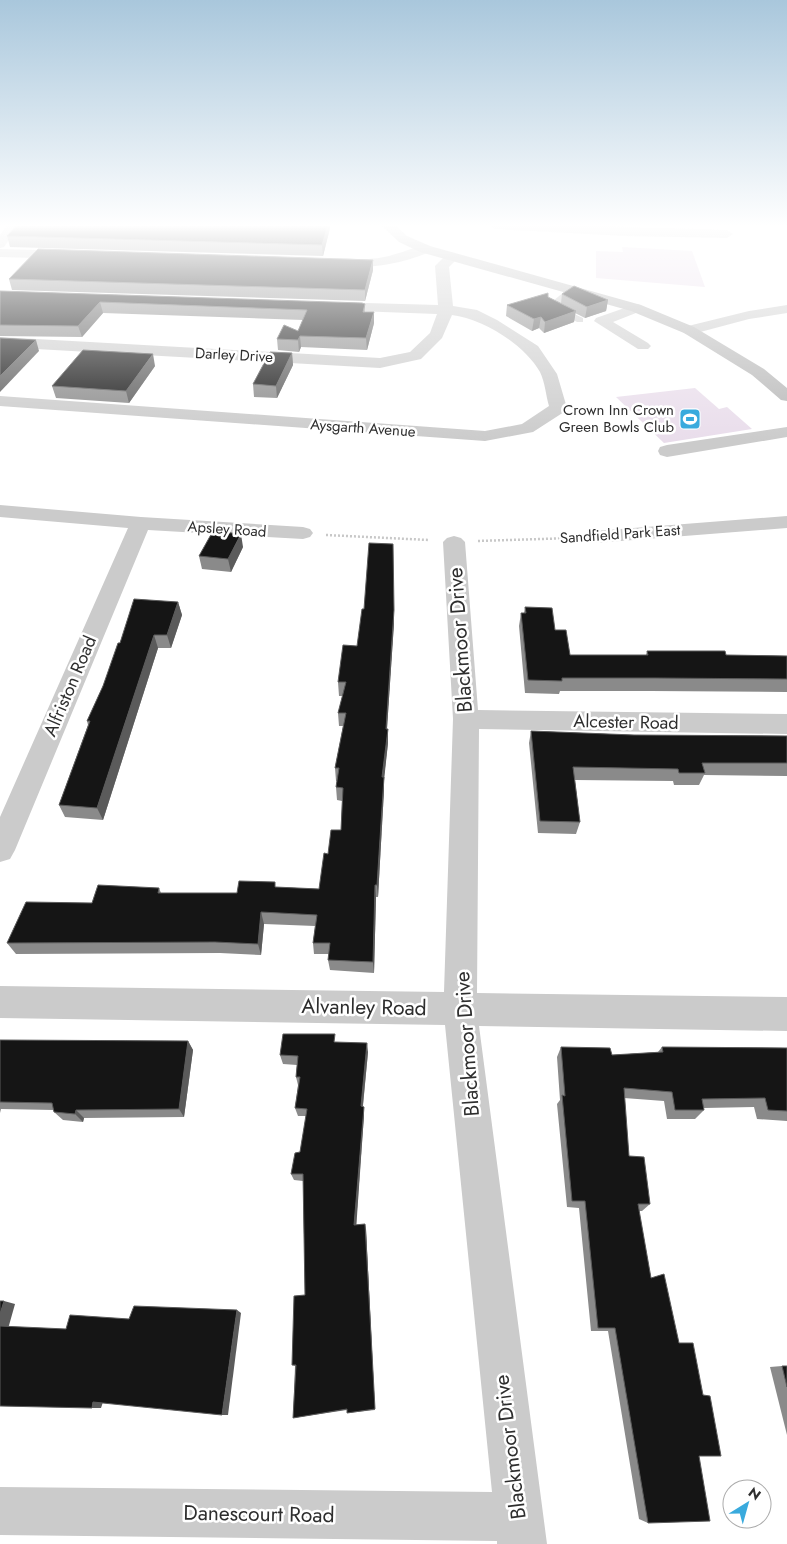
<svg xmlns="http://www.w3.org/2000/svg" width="787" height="1544" viewBox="0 0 787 1544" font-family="Jost,sans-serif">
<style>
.green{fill:#e9ddeb}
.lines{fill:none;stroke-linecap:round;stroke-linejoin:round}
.path{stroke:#c8c8c8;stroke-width:2.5;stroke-dasharray:2 2;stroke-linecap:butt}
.lane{fill:#cbcbcb;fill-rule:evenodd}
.street{fill:#cbcbcb;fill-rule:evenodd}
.secondary{fill:#b8b8b8;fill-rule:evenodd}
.wall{fill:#8a8a8a}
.shaded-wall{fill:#5b5b5b}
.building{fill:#151515;stroke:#5b5b5b}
.labels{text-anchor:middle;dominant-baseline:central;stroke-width:5;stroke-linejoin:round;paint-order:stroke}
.far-street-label{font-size:15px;fill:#2e2e2e;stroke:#fff}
.far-poi-label{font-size:15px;fill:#2e2e2e;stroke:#fff;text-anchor:end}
.street-label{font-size:18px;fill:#2e2e2e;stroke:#fff}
.near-street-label{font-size:21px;fill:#2e2e2e;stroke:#fff}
</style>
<rect width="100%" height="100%" fill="#fff"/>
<g class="green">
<polygon points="622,247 692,251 705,287 596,278 596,251 623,252"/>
<polygon points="695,388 719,409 727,407 752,429 664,443 616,397"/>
</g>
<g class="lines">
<g class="path">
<polyline points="326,535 429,540"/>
<polyline points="478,541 572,538"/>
</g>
<polygon class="lane" points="570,287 577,289 557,306 583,318 583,322 577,322 547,306"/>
<g class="street">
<polygon points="7,225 19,225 4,247 0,248 0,235"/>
<polygon points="488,225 571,225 727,230 733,234 727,238 625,236 494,229"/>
<path d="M425,245L430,246L431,249L430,252C403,263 377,268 348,267C341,267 334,268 329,263C336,255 354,260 364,259C389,259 402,251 425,245Z"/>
<polygon points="0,249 71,251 77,255 71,259 0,257"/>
<path d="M451,254L458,258L449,267L453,306L477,310L497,320L538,346L557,374L567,408L564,412L533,432L485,441L0,406V396L485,431L522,424L549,406C546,396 545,382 540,372C524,344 483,319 452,315L442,338L421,359L380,368L0,347V337L380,358L410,352L430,333L437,314L329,310L324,309L322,306L324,303L329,302L438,305L435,266L446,255Z"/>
<polygon points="636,304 641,305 643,308 641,311 613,322 648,343 651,346 648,349 638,349 594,321 596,318"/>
<polygon points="787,305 787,313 749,319 689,335 684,333 681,330 684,327 749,311"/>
<polygon points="787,427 787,437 667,457 660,455 658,451 660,447 667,445"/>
<polygon points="0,505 141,517 303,527 310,529 313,533 310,537 303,539 148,530 15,850 10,859 0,862 0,817 128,528 0,517"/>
<polygon points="787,516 787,528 595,543 588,541 585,537 588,533 595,531"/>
<polygon points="454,536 461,538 465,542 478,710 787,714 787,734 479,729 477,993 787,997 787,1031 479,1026 547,1544 497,1544 497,1541 0,1535 0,1487 492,1492 445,1025 0,1018 0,986 444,992 453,719 443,542 447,538"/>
</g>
<polygon class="secondary" points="381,225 395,225 407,236 430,246 641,305 694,327 764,369 787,388 787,401 781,400 752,375 684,333 631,311 420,252 399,242"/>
</g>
<g class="wall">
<polygon points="648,225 683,225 683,226"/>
<polygon points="330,228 323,256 10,247 7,236"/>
<polygon points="373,260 373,270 365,301 12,290 9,279"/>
<polygon points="0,291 365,304 365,312 374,323 367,350 301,347 299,352 278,350 277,339 298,331 303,320 103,313 82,337 0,336"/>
<polygon points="562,294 608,300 606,311 585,318 575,313 574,322 544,333 539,328 532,331 506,316 507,305 548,297 561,303"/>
<polygon points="292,353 293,365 277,398 254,397 253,384"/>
<polygon points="155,366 129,403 56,398 52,386"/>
<polygon points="243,547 231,572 202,569 199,556"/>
<polygon points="178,602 182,615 171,648 158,648 103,820 65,817 59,805 88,725 87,721 103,686 120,643"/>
<polygon points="525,607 555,630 570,655 646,655 647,651 726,655 787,656 787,692 651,691 560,691 559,694 525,693 519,626 521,613 524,613"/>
<polygon points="394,623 387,729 388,743 384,777 384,790 378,897 376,897 374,973 330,970 328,960 329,954 314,954 313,943 315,926 264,924 261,955 220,953 16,954 7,943 92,903 159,888 161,893 237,893 277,887 319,889 328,854 341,830 342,801 337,800 336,787 337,781 336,781 335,768 343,726 339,726 338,713 343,696 339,696 338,682 357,646"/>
<polygon points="531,731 634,735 787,736 787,776 704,775 699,785 674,785 673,781 575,780 580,822 576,834 538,833 529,743"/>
<polygon points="0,1040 188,1041 193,1050 184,1117 84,1118 83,1122 63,1120 54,1112 54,1110 1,1109 0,1113"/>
<polygon points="336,1042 368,1052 363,1106 364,1115 356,1225 366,1229 375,1410 348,1413 347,1410 293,1418 295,1366 292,1365 305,1295 303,1181 294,1180 291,1174 300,1152 306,1116 298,1116 295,1108 298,1085 296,1077 297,1065 283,1064 280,1055"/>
<polygon points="561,1047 612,1055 658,1052 662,1047 787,1048 787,1121 757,1119 754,1107 704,1108 704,1110 695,1119 667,1119 664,1101 624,1098 629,1156 650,1204 642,1211 639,1211 651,1278 699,1456 648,1523 639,1519 608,1331 591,1331 579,1208 567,1207 557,1104 560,1100 557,1057"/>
<polygon points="782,1366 787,1366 787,1435 770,1367"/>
</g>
<g class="shaded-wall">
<polygon points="328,225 330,225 330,228 323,256 322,245"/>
<polygon points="373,260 373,270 365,301 365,290"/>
<polygon points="608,300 606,311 585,318 587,307"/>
<polygon points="100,302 103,313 82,337 78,326"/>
<polygon points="576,311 574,322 544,333 545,322"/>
<polygon points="374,312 374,323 367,350 366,338"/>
<polygon points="541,317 539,328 532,331 534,319"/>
<polygon points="300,336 301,347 299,352 298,340"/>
<polygon points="36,340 39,351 0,392 0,376"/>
<polygon points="292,353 293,365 277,398 276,386"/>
<polygon points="153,354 155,366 129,403 126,391"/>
<polygon points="241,534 243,547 231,572 228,559"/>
<polygon points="178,602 182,615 171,648 167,635"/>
<polygon points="394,610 394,623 386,743 386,729"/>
<polygon points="154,635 158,648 103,820 97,808"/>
<polygon points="388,729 388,743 383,790 382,777"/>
<polygon points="384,777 384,790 378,897 377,885"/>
<polygon points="375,885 376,897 374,973 373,962"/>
<polygon points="261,912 264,924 261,955 258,944"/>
<polygon points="188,1041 193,1050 184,1117 179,1109"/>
<polygon points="367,1043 368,1052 362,1114 361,1106"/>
<polygon points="364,1107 364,1115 356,1230 354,1225"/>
<polygon points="76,1110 84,1118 83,1122 75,1114"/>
<polygon points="365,1224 366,1229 375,1410 375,1409"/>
<polygon points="4,1301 15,1304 8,1329 0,1327 0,1314"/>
<polygon points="237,1310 241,1313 228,1415 222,1415"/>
<polygon points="93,1402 103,1402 101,1408 92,1408"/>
</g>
<g class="building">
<polygon points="17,225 328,225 322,245 7,236"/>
<polygon points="38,249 373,260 365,290 9,279"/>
<polygon points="574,286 608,300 587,307 562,294"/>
<polygon points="0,291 362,303 365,304 363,312 374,312 366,338 300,336 298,340 277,339 284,325 298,331 307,310 100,302 78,326 0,325"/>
<polygon points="548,293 548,297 576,311 545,322 541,317 534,319 507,305"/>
<polygon points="0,338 36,340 0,376"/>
<polygon points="83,350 153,354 126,391 52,386"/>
<polygon points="270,352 292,353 276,386 253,384"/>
<polygon points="213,531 241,534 228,559 199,556"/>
<polygon points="369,543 393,544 394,610 386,729 388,729 382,777 384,777 377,885 375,885 373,962 328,960 330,943 313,943 317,915 261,912 258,944 215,942 7,943 26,902 92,903 98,885 159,888 158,893 237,893 239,881 275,882 275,887 319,889 324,853 328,854 331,830 341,830 343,788 336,787 339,768 335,768 346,713 338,713 346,682 338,682 343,645 357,646 362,609 364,609"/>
<polygon points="134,599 178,602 167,635 154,635 97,808 59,805 90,721 87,721 103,686 118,643 120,643"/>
<polygon points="525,607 552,608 555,630 566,630 570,655 648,655 647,651 725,651 726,655 787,656 787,679 655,678 562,678 562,681 528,680 521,613 526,613"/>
<polygon points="531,731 634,735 787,736 787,763 702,763 705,773 679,773 678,769 573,767 580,822 540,821"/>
<polygon points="283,1034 335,1034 334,1042 367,1043 361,1106 364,1107 354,1225 365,1224 375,1409 347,1413 347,1409 293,1418 296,1365 292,1365 294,1296 305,1295 303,1174 291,1174 295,1153 300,1152 307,1109 295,1108 300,1077 296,1077 298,1056 280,1055"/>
<polygon points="0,1040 188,1041 179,1109 76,1110 75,1114 54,1112 52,1103 0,1102"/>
<polygon points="561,1047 610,1048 612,1055 663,1052 662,1047 787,1048 787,1111 768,1110 765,1098 702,1099 704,1110 675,1110 672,1092 624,1088 629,1156 644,1157 650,1204 638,1204 651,1278 664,1274 679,1343 693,1343 703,1395 710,1396 721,1456 699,1456 710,1521 648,1523 615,1328 598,1328 585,1201 572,1201 562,1095 565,1096"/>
<polygon points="0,1301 4,1301 0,1314"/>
<polygon points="134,1306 237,1310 222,1415 93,1402 92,1408 0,1406 0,1326 66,1329 70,1315 129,1319"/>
<polygon points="782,1366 787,1366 787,1387"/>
</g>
<linearGradient id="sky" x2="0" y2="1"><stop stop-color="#a9c7dc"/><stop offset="0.51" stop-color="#fff"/><stop offset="1" stop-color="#fff" stop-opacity="0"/></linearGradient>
<rect width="787" height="442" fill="url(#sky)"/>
<defs>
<g id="stadium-square" transform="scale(1.125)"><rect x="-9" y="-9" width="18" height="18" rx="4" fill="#39aadd" stroke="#fff"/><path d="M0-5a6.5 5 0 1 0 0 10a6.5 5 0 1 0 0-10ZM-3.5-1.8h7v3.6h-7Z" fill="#fff"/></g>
</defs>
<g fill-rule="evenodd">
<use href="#stadium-square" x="690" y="419"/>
</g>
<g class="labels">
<g class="far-street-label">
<text transform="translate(234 355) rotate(3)">Darley Drive</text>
<text transform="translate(363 428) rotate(4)">Aysgarth Avenue</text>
<text transform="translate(227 529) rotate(4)">Apsley Road</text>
<text transform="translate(620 534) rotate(-4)">Sandfield Park East</text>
</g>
<g class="far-poi-label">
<text x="674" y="410">Crown Inn Crown<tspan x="674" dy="17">Green Bowls Club</tspan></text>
</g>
<g class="street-label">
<text transform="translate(70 686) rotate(-67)">Alfriston Road</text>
<text transform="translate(626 722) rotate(1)">Alcester Road</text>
</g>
<g class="near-street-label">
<text transform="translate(460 640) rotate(-94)">Blackmoor Drive</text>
<text transform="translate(364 1007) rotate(1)">Alvanley Road</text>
<text transform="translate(467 1044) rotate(-94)">Blackmoor Drive</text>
<text transform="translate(510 1447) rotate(-97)">Blackmoor Drive</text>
<text transform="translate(259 1514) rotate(1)">Danescourt Road</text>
</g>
</g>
<g transform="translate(747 1504) rotate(37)"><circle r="24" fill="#ffffff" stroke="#ababab"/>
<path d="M0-4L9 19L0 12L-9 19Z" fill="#39aadd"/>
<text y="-8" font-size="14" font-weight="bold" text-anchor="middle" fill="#2e2e2e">N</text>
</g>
</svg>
